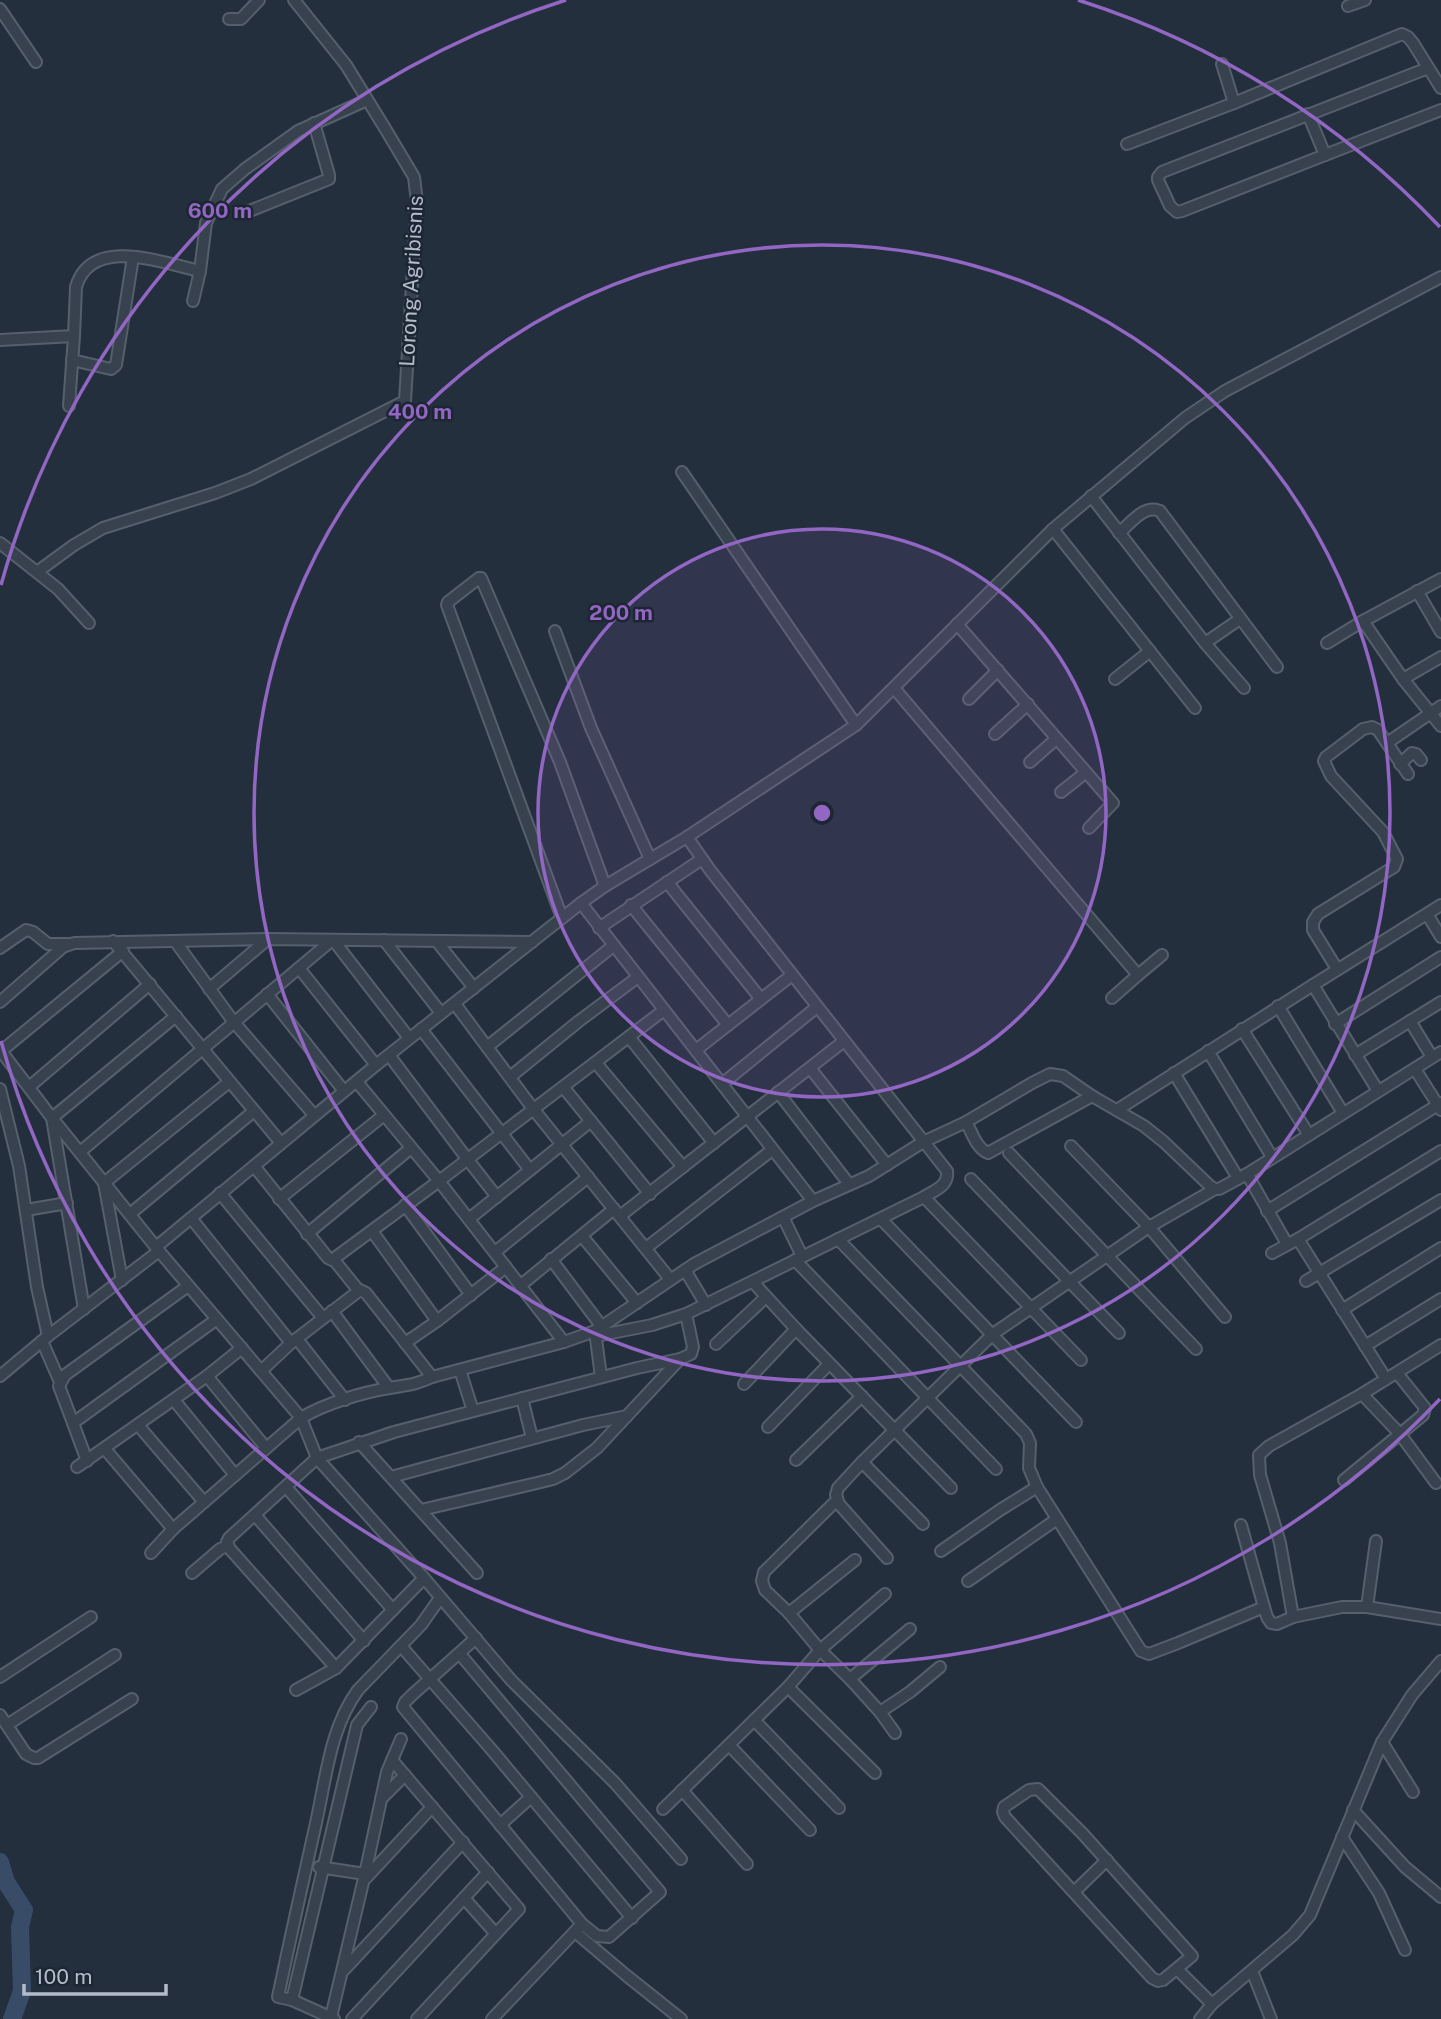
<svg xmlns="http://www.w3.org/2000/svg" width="1441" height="2019" viewBox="0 0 1441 2019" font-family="'Public Sans',sans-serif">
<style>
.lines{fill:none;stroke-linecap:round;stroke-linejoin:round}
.river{stroke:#394c67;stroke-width:18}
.minor-casing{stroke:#565f6c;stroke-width:14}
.minor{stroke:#38414e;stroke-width:10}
.ring{fill:none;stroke:#9266c3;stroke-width:3.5}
.labels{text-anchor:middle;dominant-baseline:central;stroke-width:5;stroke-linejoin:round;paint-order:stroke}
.street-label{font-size:21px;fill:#b4bcc9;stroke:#1d2633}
.centre{fill:#9266c3;stroke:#1d2633;stroke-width:3.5}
.ring-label{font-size:21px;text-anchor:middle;font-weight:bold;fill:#9266c3;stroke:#1d2633;stroke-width:5;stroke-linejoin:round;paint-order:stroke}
</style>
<rect width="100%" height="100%" fill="#242f3e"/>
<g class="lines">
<polyline class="river" points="0,1862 6,1882 24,1910 20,1927 22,1991 12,2019"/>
<g class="minor-casing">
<g id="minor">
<polyline points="1348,6 1365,0"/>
<polyline points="0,9 36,62"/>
<polyline points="229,19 241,19 259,0"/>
<polyline points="1222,64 1234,103 1402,34 1408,37 1413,43 1441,88"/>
<polyline points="1308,114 1325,155 1441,110"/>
<polyline points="1127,144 1234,103"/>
<polyline points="1325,155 1182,211 1177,212 1170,206 1158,180 1158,177 1162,172 1428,68"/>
<polyline points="247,212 329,179 329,175 314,123"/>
<polyline points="193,301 200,271 206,223 222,189 245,169 298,131 367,100"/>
<path d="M0,340L74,336L76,287C91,235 163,263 200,271"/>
<polyline points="72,360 111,369 116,365 133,257"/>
<polyline points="69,406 74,336"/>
<polyline points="682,472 856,725"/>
<polyline points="1091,496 1205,643 1244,688"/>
<polyline points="1053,529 1195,708"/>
<path d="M1119,533C1131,523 1144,504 1160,511L1277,667"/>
<polyline points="0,543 58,589 89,623"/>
<polyline points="37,572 74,545 103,528 215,493 251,479 405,401 417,202 414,177 386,130 346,65 294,0"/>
<polyline points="1417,591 1441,632"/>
<polyline points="1363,621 1403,679 1441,726"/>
<polyline points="957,624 1113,803 1089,828"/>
<polyline points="555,631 591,728 650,859"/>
<polyline points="1205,643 1240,619"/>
<polyline points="1327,643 1363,621 1441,579"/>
<polyline points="1115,679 1150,651"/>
<polyline points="1403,679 1441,657"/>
<polyline points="894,688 1138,975 1112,998"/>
<polyline points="969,699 998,670"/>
<polyline points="995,734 1028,704"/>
<polyline points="1387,743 1441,706"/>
<polyline points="1030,762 1056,739"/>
<polyline points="1400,764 1412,753 1416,754 1421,760"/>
<polyline points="1061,792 1085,773"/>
<polyline points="667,882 761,999"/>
<polyline points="581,903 813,1201"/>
<polyline points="631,905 728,1025"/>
<polyline points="1427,914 1441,937"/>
<polyline points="562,918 447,605 448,602 479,578 481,578 560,762 605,886"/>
<polyline points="599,928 702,859"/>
<polyline points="384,940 441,1013"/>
<polyline points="113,941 281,1143"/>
<polyline points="175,941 233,1021 314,1115"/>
<polyline points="334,941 409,1038"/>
<polyline points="438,943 474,988"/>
<polyline points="0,948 26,930 33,932 48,944 69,944"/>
<polyline points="299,968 376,1065"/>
<polyline points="1337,969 1313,930 1313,922 1318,914 1394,867 1397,859 1383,832 1331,776 1324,761 1326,757 1363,729 1372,727 1378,730 1408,774"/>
<polyline points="1138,975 1162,955"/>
<polyline points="209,989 268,939"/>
<polyline points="267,994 344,1091"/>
<polyline points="0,1002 63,947 74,943 268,939 532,942"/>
<polyline points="455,1004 534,1110 670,1279"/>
<polyline points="1278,1006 1343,1113"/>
<polyline points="1410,1021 1432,1057"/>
<polyline points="1335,1024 1441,957"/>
<polyline points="421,1029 530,1170"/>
<polyline points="1242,1029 1309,1135"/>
<polyline points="629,1037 714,1143"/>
<polyline points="487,1047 613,946"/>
<polyline points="696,1050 792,975"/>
<polyline points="1208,1051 1272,1157"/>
<polyline points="0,1052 123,951"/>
<polyline points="389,1055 468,1160 497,1197"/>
<polyline points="1355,1055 1441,1002"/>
<polyline points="596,1063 683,1167"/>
<polyline points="810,1068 887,1165"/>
<polyline points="1415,1069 1441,1110"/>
<polyline points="1174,1073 1238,1178"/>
<polyline points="510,1077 579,1021 638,977"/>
<polyline points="357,1082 439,1181 664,1010"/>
<polyline points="722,1084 817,1007"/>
<polyline points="29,1087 150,984"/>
<polyline points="564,1088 650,1194"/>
<polyline points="0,1089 19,1166 37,1287 48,1336"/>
<polyline points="1378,1091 1313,985 1441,905"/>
<polyline points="778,1092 849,1184"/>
<polyline points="1117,1110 1313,985"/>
<path d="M966,1122C972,1132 976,1148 988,1153L1092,1096"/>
<polyline points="1071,1146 1149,1227 1225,1317"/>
<polyline points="80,1152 331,941"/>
<polyline points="1009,1153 1196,1349"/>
<polyline points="254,1166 328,1258 332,1260 439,1181 564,1342"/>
<polyline points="1247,1174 1287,1244"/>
<polyline points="971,1179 1119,1333"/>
<polyline points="220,1193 323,1318"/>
<polyline points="924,1197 1081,1360"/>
<polyline points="279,1199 384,1115"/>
<polyline points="405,1205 471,1295"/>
<polyline points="26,1210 67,1203"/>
<polyline points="1267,1211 1441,1103"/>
<polyline points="130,1214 254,1111"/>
<polyline points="620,1216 844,1041"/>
<polyline points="783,1217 802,1256"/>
<polyline points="191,1218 291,1343"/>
<polyline points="469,1219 591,1121"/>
<polyline points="881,1219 1076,1422"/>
<polyline points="372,1231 437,1321"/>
<polyline points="307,1234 411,1148"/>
<polyline points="582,1236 637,1303"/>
<polyline points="838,1239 1026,1434 1030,1443 1029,1468 1037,1487 1141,1651 1149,1654 1178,1643 1264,1607"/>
<polyline points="1298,1239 1386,1379"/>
<polyline points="156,1247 376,1065 581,903 605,886 687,837 856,725 1053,529 1185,418 1225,391 1441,277"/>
<polyline points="646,1248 772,1150"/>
<polyline points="495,1252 588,1177"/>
<polyline points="1272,1253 1298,1239 1441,1151"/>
<polyline points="551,1259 602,1327"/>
<polyline points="334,1260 359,1291"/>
<polyline points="795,1260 996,1469"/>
<polyline points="685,1270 706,1305"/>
<polyline points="122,1280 104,1183 229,1082"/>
<polyline points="1306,1281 1441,1200"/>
<polyline points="753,1282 796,1329 951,1488"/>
<polyline points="521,1285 614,1209"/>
<polyline points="188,1286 65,1375 59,1386 73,1423 217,1319"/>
<polyline points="84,1309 52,1118 176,1016"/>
<polyline points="1342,1310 1441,1248"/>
<polyline points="332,1311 389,1388"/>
<polyline points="595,1331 601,1377"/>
<path d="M596,1336L652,1325L686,1314L924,1197C935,1190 949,1186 947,1171L710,870L687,837"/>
<polyline points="297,1339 345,1400"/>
<polyline points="42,1341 60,1382"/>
<polyline points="405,1343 437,1321 506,1267"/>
<polyline points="716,1344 766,1297"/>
<polyline points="1365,1346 1441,1299"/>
<polyline points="460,1370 473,1411"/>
<polyline points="261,1371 291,1343 360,1290 366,1293 432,1377"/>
<polyline points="1397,1373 1425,1408 1423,1415 1400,1434 1436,1483"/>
<polyline points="0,1376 48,1336 159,1251 52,1118 1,1051"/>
<polyline points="207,1376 266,1448"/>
<polyline points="744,1384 796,1329"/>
<polyline points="522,1398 532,1438"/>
<polyline points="174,1400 235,1475"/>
<polyline points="73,1423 87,1461"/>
<polyline points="138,1425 204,1502"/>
<polyline points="768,1427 829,1364"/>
<polyline points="359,1442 477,1573"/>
<polyline points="105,1449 173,1529"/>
<polyline points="796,1460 862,1396"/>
<polyline points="862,1462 923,1524"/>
<polyline points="77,1467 207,1376 242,1348"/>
<polyline points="391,1477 583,1425 627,1416"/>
<polyline points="1344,1480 1400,1434 1362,1394 1441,1345"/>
<polyline points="286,1487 393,1610"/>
<polyline points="837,1500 764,1572 762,1581 765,1590 789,1613 820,1650 850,1679 910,1629"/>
<polyline points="421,1510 537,1483 553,1479 565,1473 597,1448 680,1359 691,1354 693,1347 686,1314"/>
<polyline points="255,1515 364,1641"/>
<polyline points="1241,1525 1264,1607 1267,1617 1271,1623 1277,1624 1293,1617 1342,1607 1367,1607 1441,1619"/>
<polyline points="941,1551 1000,1510 1037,1487"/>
<polyline points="151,1553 173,1529 301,1418 159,1251"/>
<polyline points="887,1558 839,1504 836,1495 838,1488 862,1462 993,1334 1149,1227 1215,1189"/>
<polyline points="192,1573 220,1549 228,1546"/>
<polyline points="968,1581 1057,1519"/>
<polyline points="1367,1607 1376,1541"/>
<polyline points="789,1613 855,1560"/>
<polyline points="1293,1617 1280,1543 1260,1475 1259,1455 1269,1446 1362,1394"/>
<polyline points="476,1638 412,1695 405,1702 403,1707 582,1924 492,2019"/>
<polyline points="401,1646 491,1749 632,1918"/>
<polyline points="460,1654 660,1892 609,1937 597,1936 582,1924"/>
<polyline points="336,1668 230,1549 227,1542 229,1538 317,1458 394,1432 637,1368 680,1359"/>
<polyline points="0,1677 91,1617"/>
<polyline points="850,1679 880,1712 895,1733"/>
<polyline points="788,1687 875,1773"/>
<polyline points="296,1690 336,1668 424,1578"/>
<polyline points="880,1712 910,1692 940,1667"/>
<polyline points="0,1715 26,1754 34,1758 38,1758 132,1699"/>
<polyline points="754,1720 839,1808"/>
<polyline points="7,1725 115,1655"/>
<polyline points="1382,1742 1413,1792"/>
<polyline points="729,1745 810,1830"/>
<polyline points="392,1760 519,1909 417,2019"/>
<polygon points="1038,1789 1083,1834 1192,1956 1163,1980 1158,1981 1152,1978 1005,1817 1003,1812 1004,1807 1029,1790"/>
<polyline points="682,1790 747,1864"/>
<polyline points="381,1799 405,1775"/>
<polyline points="663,1809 788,1687 820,1650 885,1594"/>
<polyline points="1353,1810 1405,1867 1441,1897"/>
<polyline points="500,1825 531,1797"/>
<polyline points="1342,1837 1379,1893 1405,1950"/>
<path d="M681,1859L615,1783L511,1680L424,1578L317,1458L301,1418C324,1404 363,1392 390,1388C407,1385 415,1385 432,1377L564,1342L595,1331L694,1264L813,1201L869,1176L923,1142L966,1122L1032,1083L1050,1074L1063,1076L1092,1096L1144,1126L1164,1142L1210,1186L1215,1189H1219L1247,1174L1441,1052"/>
<polyline points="319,1867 365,1874"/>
<polyline points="366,1878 432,1807"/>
<polyline points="1074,1892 1107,1860"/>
<polyline points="464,1898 496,1934"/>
<polyline points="575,1932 627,1976 681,2019"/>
<polyline points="1177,1969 1212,2004"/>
<polyline points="343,1971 463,1842"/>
<polyline points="1252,1971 1271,2019"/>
<polyline points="292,2000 357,1725 371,1707"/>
<polyline points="331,2017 365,1874 387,1772 401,1739"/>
<path d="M334,2019L292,2000L278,1997C290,1939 303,1881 316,1823C326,1778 330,1728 358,1690L421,1625L440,1598"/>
<polyline points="352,2019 488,1872"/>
<polyline points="1200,2019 1212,2004 1293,1935 1310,1915 1382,1742 1412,1695 1441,1661"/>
</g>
</g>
<use href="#minor" class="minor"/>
</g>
<circle cx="822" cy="813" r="284" fill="#9266c3" fill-opacity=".12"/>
<g class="ring">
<circle cx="822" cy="813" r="284"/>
<circle cx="822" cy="813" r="568"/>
<path d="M1440 1399A852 852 0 0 1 1 1041M1 585A852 852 0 0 1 566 0M1078 0A852 852 0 0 1 1440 227"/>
</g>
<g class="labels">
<g class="street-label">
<text transform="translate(411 281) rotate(-87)">Lorong Agribisnis</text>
</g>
</g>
<circle cx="822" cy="813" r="10" class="centre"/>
<g class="ring-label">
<text x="220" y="218">600 m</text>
<text x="420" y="419">400 m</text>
<text x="621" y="620">200 m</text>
</g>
<path d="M24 1984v10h142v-10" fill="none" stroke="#b4bcc9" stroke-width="3.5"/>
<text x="35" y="1984" font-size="21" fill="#b4bcc9" stroke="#1d2633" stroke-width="5" paint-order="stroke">100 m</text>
</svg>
